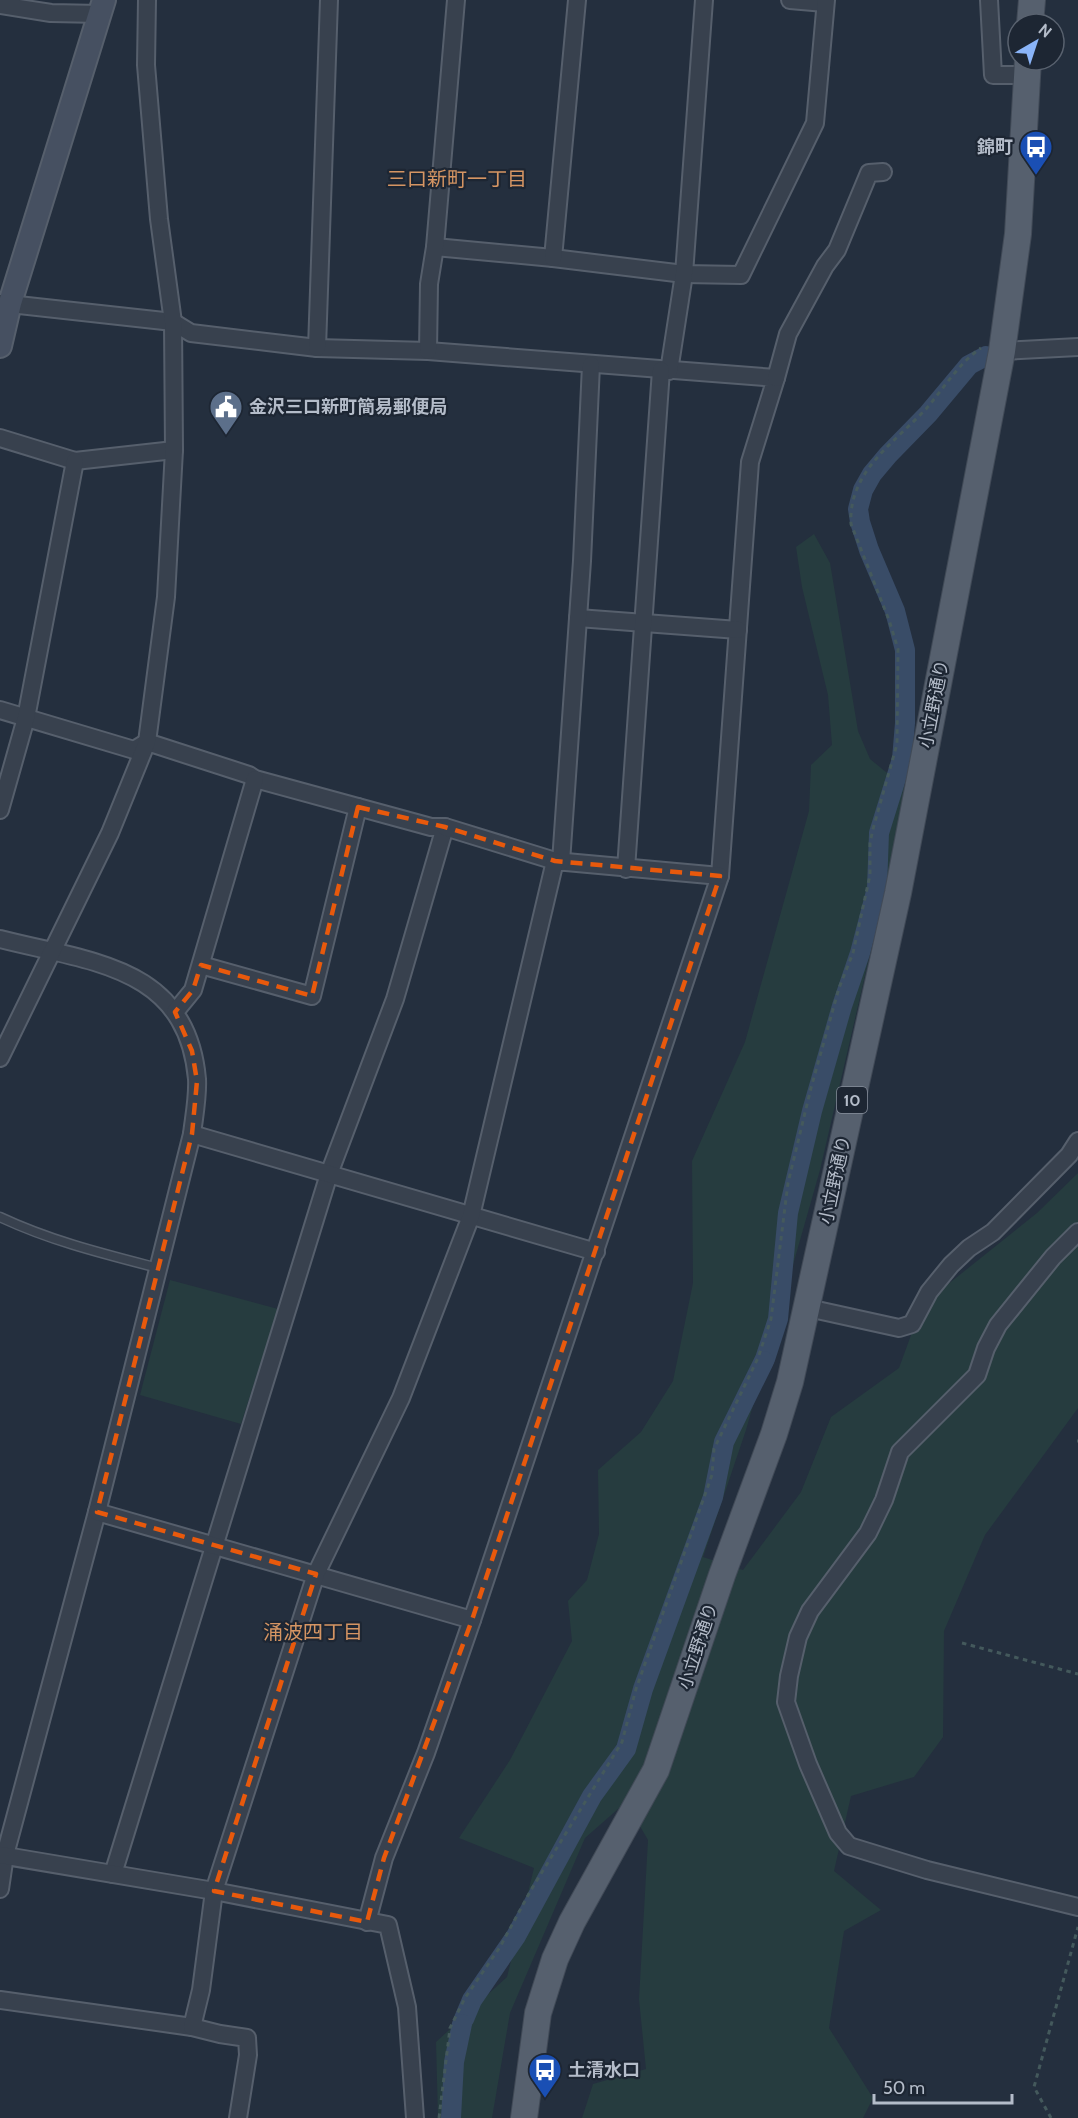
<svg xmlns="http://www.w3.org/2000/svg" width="1078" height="2118" viewBox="0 0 1078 2118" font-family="Cabin,'Noto Sans JP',sans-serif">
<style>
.green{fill:#263c3f}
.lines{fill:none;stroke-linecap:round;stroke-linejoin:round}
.canal{stroke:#394c67;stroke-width:20}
.lane-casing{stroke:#565f6c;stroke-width:11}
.street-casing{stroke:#565f6c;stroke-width:20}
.secondary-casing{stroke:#565f6c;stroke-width:26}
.primary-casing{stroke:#414a57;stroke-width:28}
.path{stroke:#44595c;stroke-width:3;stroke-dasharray:4.5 4.5;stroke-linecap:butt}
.lane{stroke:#38414e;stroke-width:8}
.street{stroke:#38414e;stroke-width:16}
.secondary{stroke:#465061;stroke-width:22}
.primary{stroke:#56606e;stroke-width:26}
.marked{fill:none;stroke:#e8590c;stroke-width:4.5;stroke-dasharray:12 8;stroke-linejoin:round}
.labels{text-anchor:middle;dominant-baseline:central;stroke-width:4.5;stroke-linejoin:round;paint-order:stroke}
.shield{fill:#1d2633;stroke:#878f9c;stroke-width:1.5}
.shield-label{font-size:16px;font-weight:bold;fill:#b4bcc9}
.poi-label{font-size:18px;font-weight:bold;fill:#b4bcc9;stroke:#1d2633;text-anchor:start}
.street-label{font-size:18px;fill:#b4bcc9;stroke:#1d2633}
.neighbourhood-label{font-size:20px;fill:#d59563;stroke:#1d2633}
</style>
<rect width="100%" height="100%" fill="#242f3e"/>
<g class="green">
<polygon points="814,534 830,563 858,731 870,759 908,790 820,1170 746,1430 703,1557 743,1570 801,1492 831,1417 899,1368 922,1305 1037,1213 1078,1173 1078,1408 985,1535 944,1631 943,1737 914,1777 851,1796 834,1871 881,1910 844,1931 829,2028 873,2098 863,2118 582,2118 593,2084 646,2069 639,1999 648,1840 626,1802 585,1838 510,2013 492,2118 438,2118 436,2042 507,1977 534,1868 459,1838 510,1760 572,1641 568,1601 587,1580 599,1534 598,1470 641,1432 673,1381 693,1283 692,1161 745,1042 809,811 811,765 832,745 828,695 802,587 796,547"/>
<polygon points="170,1280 278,1309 241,1424 140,1395"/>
</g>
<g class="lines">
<g class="canal">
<polyline points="765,1359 778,1319 788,1213 812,1111 842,1006 860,953 877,888 879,833 902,759 905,723 905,650 895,611 869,550 860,522 858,509 863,490 872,474 888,455 928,414 969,365 986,356"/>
<polyline points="464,2019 472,2000 516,1936 592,1796 626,1749 643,1689 713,1497 724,1442 764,1361"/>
<polyline points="451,2118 454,2062 462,2024"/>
</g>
<g class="lane-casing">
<path id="lane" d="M0,1217C51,1241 104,1254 158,1268"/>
</g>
<g class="street-casing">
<g id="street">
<polyline points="790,0 825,3"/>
<polyline points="989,0 993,75 1026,75"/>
<polyline points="0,5 51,13 100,14"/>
<polyline points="435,247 553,258 684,274 741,275 815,123 826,0"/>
<polyline points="553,258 577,0"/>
<polyline points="0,303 173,322 191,333 317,348 428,351 776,378 750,462 720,876 472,1620 426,1753 384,1858 367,1922"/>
<polyline points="317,348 329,0"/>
<polyline points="428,351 429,284 435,247 456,0"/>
<polyline points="1002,351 1078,347"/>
<polyline points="669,371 684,274 704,0"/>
<polyline points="776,378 788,334 825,266 837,250 869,173 883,172"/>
<polyline points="0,438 75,461 174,450"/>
<polyline points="578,618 738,630"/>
<polyline points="0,710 134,750 147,742 249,775 255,779 431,827 445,827 395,999 329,1174 113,1874"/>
<polyline points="0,810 26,718 75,461"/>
<polyline points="445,827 555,861 720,876"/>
<polyline points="561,862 582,561 591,365"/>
<polyline points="626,869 661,370"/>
<path d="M0,939C89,962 187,965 197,1079C198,1097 194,1117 192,1134L97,1512L5,1855L0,1889"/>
<polyline points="201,965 312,996 358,807"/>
<polyline points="175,1012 193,990 255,779"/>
<polyline points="0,1058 110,833 147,742 166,597 174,450 173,322 159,219 146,65 147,0"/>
<polyline points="192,1134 596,1252"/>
<polyline points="1078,1232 1053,1257 998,1325 986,1348 977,1375 900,1452 884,1500 868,1533 810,1611 798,1637 789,1676 786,1702 808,1764 838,1833 849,1846 927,1870 1078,1907"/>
<polyline points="808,1308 899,1328 912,1324 929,1292 951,1265 969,1248 993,1232 1069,1155 1078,1141"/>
<polyline points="97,1512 472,1620"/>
<polyline points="0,1855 214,1891 388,1925 407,2007 415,2118"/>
<polyline points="0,2000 192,2027"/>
<polyline points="238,2118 248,2055 247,2038 220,2034 192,2027 201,1990 214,1891 316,1574 401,1398 471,1216 555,861"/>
</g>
</g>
<g class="secondary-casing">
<polyline id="secondary" points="0,346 10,303 104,0"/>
</g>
<g class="primary-casing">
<g id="primary">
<polyline points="1030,24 1032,0"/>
<polyline points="524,2118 538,2013 555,1959 572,1922 656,1770 722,1575 774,1434 790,1382 898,893 1002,351 1018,234 1028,60"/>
</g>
</g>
<g class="path">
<polyline points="1077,1441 1078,1441"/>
<polyline points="962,1643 1078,1674"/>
<path d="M439,2118L450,2028L465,1998L500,1947L531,1890L622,1742L636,1689L712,1475L714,1449L758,1358L771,1319L788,1183L811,1088L839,988L853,953L870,875V843L873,829L897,744L898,649L889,620L851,524C848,472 894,443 926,409C944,388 959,363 981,348"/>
<polyline points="1051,2118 1034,2087 1078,1927"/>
</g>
<use href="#lane" class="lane"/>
<use href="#street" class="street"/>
<use href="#secondary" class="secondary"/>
<use href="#primary" class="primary"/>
</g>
<path class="marked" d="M358,807L445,827L555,861L720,876L472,1620L384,1858L367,1922L214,1891L316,1574L97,1512L192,1134L197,1081L192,1051L175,1012L193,990L201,965L312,996Z"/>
<defs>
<g id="bus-pin" transform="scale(1.725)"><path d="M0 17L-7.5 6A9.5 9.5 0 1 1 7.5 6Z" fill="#1a4fb4" stroke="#1d2633"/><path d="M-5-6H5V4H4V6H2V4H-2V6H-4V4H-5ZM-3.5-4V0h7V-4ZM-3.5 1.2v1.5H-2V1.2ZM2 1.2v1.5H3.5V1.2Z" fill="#fff"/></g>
<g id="civic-pin" transform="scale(1.725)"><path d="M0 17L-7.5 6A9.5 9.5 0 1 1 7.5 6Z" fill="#5c6f8a" stroke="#1d2633"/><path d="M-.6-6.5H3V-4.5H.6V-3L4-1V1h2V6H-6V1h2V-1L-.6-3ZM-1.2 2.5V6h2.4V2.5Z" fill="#fff"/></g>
</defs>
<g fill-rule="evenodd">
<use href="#bus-pin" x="1036" y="147"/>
<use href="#civic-pin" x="226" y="407"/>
<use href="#bus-pin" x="545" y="2070"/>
</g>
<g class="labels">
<rect class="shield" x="837" y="1087" width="30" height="26" rx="4.5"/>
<g class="shield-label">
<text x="852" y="1100">10</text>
</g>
<g class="poi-label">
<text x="1013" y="147" text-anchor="end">錦町</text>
<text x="249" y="407">金沢三口新町簡易郵便局</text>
<text x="568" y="2070">土清水口</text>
</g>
<g class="street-label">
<text transform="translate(934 704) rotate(-79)">小立野通り</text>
<text transform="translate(835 1180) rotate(-78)">小立野通り</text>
<text transform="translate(698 1646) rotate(-72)">小立野通り</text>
</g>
<g class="neighbourhood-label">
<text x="457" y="179">三口新町一丁目</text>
<text x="313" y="1632">涌波四丁目</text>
</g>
</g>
<g transform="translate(1036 42) rotate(39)"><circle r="28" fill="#1d2633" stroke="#59626f" stroke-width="1.5"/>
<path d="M0-4.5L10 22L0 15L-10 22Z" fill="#8ab4f8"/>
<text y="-9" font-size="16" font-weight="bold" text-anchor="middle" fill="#b4bcc9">N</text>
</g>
<path d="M874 2094v9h138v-9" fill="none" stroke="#b4bcc9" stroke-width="3"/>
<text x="883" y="2094" font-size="18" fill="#b4bcc9" stroke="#1d2633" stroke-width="4.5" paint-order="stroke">50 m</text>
</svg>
